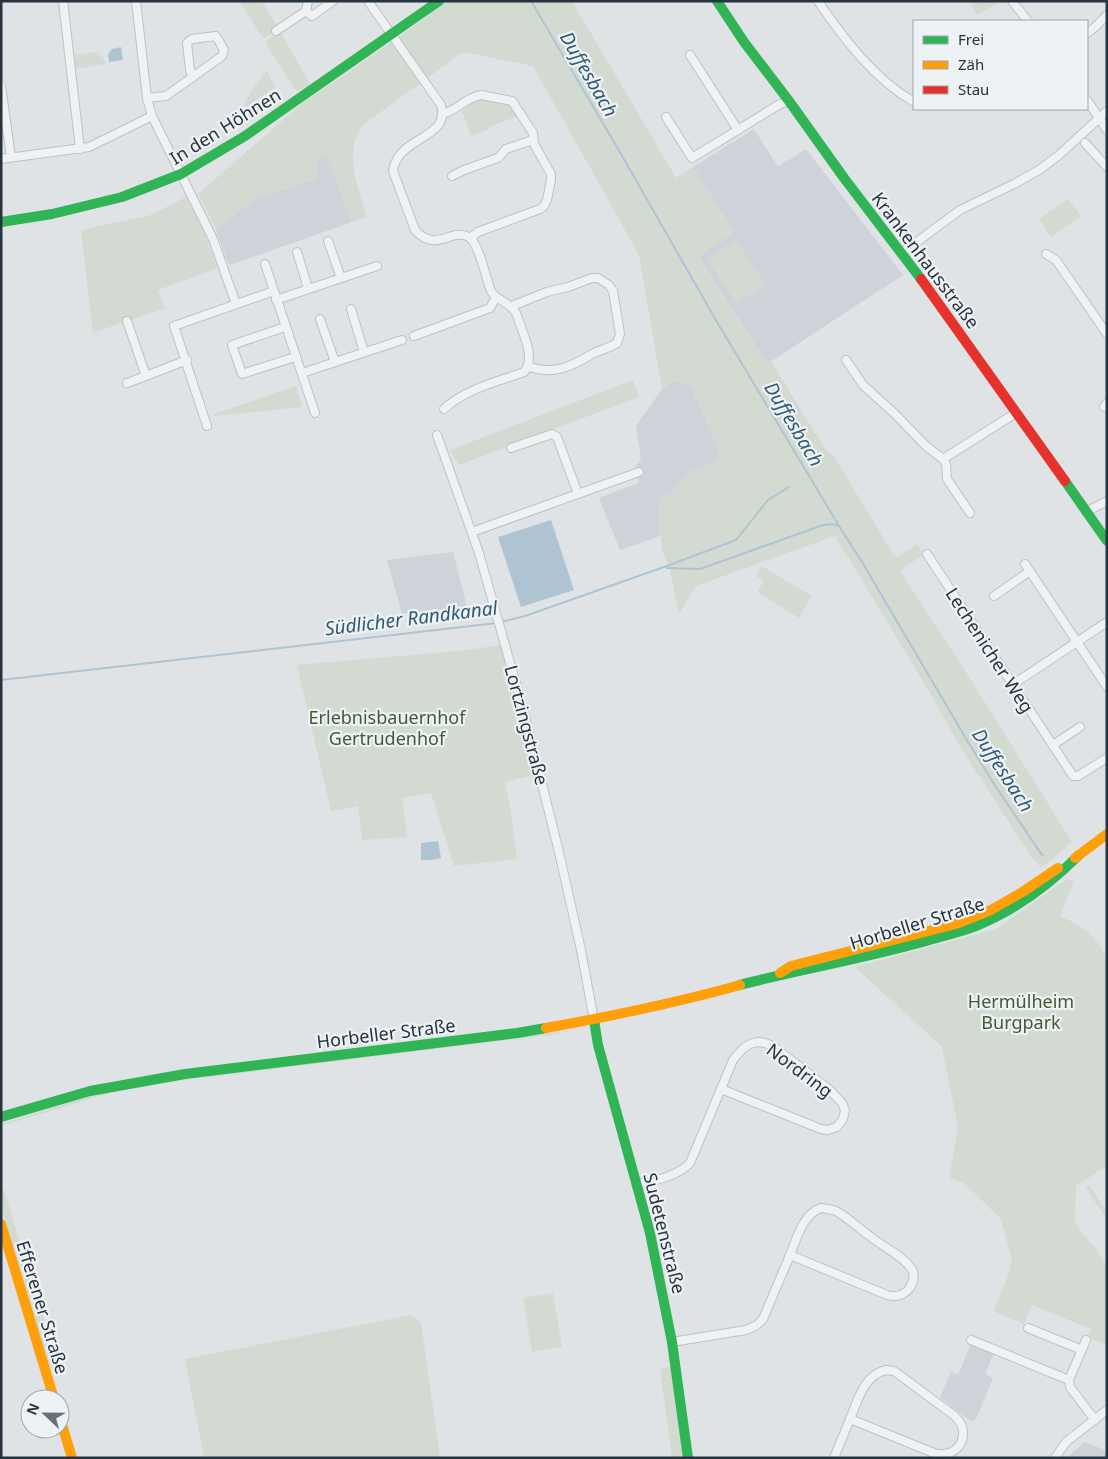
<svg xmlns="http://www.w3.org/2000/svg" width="1108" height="1459" viewBox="0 0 1108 1459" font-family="'Noto Sans',sans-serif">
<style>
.built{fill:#ced3d9}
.green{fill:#d2dad1}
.water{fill:#aec4d2}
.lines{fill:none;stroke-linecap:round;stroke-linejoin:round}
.stream{stroke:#aec4d2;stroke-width:2}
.street-casing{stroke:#bec1c4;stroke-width:10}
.street{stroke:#eff1f2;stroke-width:8}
.fast{stroke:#30b455;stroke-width:10}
.slow{stroke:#ff9f0a;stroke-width:10}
.jam{stroke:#e5322d;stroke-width:10}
.labels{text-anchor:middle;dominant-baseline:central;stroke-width:4.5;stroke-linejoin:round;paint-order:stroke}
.street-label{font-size:18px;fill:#27333f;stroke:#edf2f5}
.park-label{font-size:18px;fill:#415b34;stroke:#edf2f5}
.water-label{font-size:19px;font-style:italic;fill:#305973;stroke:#edf2f5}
</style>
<rect width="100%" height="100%" fill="#e0e3e6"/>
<g class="built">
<polygon points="754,129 778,167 806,149 903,275 767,364 698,256 734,232 693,167"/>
<polygon points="326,155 352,222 230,265 228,263 215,228 258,198 318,178 317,159"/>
<polygon points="676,381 686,383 691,387 719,449 714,462 691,471 677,484 673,491 662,497 658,505 660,536 620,550 599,498 638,483 639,476 636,466 641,460 636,426 662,389"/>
<polygon points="453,552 467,607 402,614 387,560"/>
<polygon points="971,1344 994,1353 985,1374 993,1378 976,1419 974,1419 972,1422 940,1397 951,1372 958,1375"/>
<polygon points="1085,1442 1107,1451 1107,1458 1066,1458"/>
</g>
<g class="green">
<polygon points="239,1 262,1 278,28 264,38 262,37"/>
<path d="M447,1H572L676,178L693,167L734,232L698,257L766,363L771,361L807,420L828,452L835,458L893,554L897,557L917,544L924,554L900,571L971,680L1072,842L1041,868L1029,853L964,753L926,686L835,536L696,586L679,614L669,566L662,551L658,505L662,497L673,491L677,484L691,471L714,462L719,449L691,387C682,378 672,382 662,389L639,255L533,66L463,52L371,119C367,122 362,126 360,130C344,157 359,190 367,217L352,222L326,155L317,159L318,178L258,198L215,228L198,194L299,106L403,34Z"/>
<polygon points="969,1 999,1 1000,2 977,15"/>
<polygon points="278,32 281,33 310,84 297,92 266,44 266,41"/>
<polygon points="96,52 104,59 105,64 75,69 75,55"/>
<polygon points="266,71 276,87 245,108 245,100"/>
<polygon points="478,99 507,103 511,106 518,116 491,126 489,129 471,136 462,111"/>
<polygon points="186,197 205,235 217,267 216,269 158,290 165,308 93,333 81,230 151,215"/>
<polygon points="1068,199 1081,216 1051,237 1039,219"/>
<polygon points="736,240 766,285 737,304 707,259"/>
<polygon points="633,380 639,397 459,465 450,450"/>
<polygon points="296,386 302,407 214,416 214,414"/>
<polygon points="762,566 812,596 799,618 757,592 764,581 756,576"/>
<polygon points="500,645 534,775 505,782 511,811 517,859 454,866 431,793 402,798 407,837 362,840 358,806 331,811 297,665 468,650"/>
<path d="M1067,879L1074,881L1060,916C1084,927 1092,933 1107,956V1166L1076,1186L1075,1223L1107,1264V1345L1087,1337L1091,1329L1032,1305L1024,1324L993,1311L1008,1276L1012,1260L1001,1219L964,1183L949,1178L958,1127L942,1047L855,967L996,929Z"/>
<polygon points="567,1031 570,1031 551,1035 161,1083 161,1081"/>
<polygon points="107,1091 110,1093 1,1126 1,1124"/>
<polygon points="1,1181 58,1364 57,1376 51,1371 37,1332 1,1206"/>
<polygon points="1089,1185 1107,1212 1107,1220 1086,1188"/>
<polygon points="553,1293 562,1347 532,1352 523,1298"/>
<polygon points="411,1315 421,1322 440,1458 204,1458 185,1359"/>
<polygon points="672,1366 685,1458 672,1458 660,1369"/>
</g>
<g class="water">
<polygon points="121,47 123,60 109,62 108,54 112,49"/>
<polygon points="551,520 574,590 521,607 498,537"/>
<polygon points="438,841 441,858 432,860 421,860 421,843"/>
</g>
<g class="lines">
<g class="stream">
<polyline points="531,1 621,154 717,322 839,526 862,562 965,737 994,784 1042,855"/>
<polyline points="667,568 700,569 823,525 831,524 839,526"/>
<polyline points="501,622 525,616 664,567 736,540 768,500 789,487"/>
<polyline points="1,680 497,623"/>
</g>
<g class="street-casing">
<g id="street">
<polyline points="63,1 80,149"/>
<polyline points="136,1 147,98 152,116 213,239 236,304"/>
<path d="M368,1L441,105C451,140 398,135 393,171L415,230C437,254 451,227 469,237C479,243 486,279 491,291C495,300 509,301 516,313C521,329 537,358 524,372C497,382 465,389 444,409"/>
<path d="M818,1C843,38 875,80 914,102"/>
<polyline points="1012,1 1028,21"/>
<polyline points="306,11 308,1"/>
<polyline points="276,31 306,11 312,16 333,1"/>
<polyline points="1087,33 1094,28 1107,15"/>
<polyline points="690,55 738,130"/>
<polyline points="1,86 11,157"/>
<polyline points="147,98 166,96 222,56 224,50 216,36 192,39 187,43 190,70 193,77"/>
<polyline points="1087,100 1107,130"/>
<path d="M443,114C457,110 467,97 481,95L512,101L533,133L534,144L551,174V180L547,200L544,206L540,209L478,232L470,238"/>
<polyline points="666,117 692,158 780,104 789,101"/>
<polyline points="1085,143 1107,167"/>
<polyline points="1,159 89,147 152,116"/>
<polyline points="452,176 464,170 498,158 506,149 533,140"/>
<polyline points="328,241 341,278"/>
<polyline points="297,252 308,288"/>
<polyline points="902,253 960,210 1014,184 1039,170 1059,155 1107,111"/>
<polyline points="1046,254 1056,260 1107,334"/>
<polyline points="265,264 315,413"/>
<polyline points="276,300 377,266"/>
<path d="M512,306L547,292L568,287L592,278H598L609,285L613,291L620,334L617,343C609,348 600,350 592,354C571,367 553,375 529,367"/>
<polyline points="351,309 364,352"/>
<polyline points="320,319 335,362"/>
<polyline points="127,321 146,376 187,360"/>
<polyline points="285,327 232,345 242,374 295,357"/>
<polyline points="414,336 490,308 496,297"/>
<polyline points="846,360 863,385 895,414 926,446 943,459 946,464 947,479 970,513"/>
<polyline points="302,373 402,340"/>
<polyline points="127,383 146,376"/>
<polyline points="1104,407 1107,403"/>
<polyline points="207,426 174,326 274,291"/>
<polyline points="437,435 479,553 524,712 559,852 581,950 594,1020"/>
<polyline points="511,448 552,434 557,437 578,494"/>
<polyline points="943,459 1016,413"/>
<polyline points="1086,512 1107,501"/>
<polyline points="472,532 639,472"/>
<polyline points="927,554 1073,776 1078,776 1107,758"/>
<polyline points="1025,564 1107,687"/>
<polyline points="994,596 1030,571"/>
<polyline points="1012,685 1107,622"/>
<polyline points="1053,745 1080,727"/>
<path d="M637,1184C656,1180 676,1177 690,1163L733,1060C744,1045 756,1036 774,1047L830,1090L842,1103L845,1110L843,1119L837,1127L828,1130L821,1129L721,1089"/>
<path d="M821,1208C827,1209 832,1209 836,1211C849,1218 859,1229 871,1237C883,1247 902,1255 911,1268C916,1275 913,1284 908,1290C902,1296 894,1297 887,1295L790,1255C797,1238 802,1215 821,1208Z"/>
<polyline points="1028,1328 1082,1350"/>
<polyline points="971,1340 1069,1380"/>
<polyline points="1086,1340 1069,1380 1070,1387 1095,1420"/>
<polyline points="672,1342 746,1330 757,1325 763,1319 790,1255"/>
<path d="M886,1370L894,1371L955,1416C957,1419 961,1423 962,1426C967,1445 952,1458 934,1453L850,1419C858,1400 864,1375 886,1370Z"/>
<polyline points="834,1458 850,1419"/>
<polyline points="1055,1458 1066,1442 1107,1410"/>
</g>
</g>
<use href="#street" class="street"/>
<g class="fast">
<polyline points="717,1 744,42 789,101 844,178 921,279"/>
<polyline points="1,222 52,214 122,197 181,174 245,136 439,1"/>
<polyline points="1065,481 1107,541"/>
<path d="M740,985C804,968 869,958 933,939C947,935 963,931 976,926C1016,910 1049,885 1079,855"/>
<polyline points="594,1020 598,1045 650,1233 672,1342 688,1458"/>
<polyline points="1,1117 90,1091 185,1074 517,1033 546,1028"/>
</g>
<g class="slow">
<polyline points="1075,858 1107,834"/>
<polyline points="780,973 791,966 956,924 991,910 1024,891 1058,868"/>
<path d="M546,1028C612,1016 676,1003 740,985"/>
<polyline points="1,1224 54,1399"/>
<polyline points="60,1418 72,1458"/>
</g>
<polyline class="jam" points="921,279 1065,481"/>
</g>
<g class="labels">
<g class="street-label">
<text transform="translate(225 126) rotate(-32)">In den Höhnen</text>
<text transform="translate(926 260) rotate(53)">Krankenhausstraße</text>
<text transform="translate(990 650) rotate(57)">Lechenicher Weg</text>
<text transform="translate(527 725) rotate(75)">Lortzingstraße</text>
<text transform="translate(917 923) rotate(-17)">Horbeller Straße</text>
<text transform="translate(386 1033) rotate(-7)">Horbeller Straße</text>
<text transform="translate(800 1070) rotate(37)">Nordring</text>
<text transform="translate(665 1233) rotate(76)">Sudetenstraße</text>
<text transform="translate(43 1307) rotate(73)">Efferener Straße</text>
</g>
<g class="park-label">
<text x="387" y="717">Erlebnisbauernhof<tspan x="387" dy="21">Gertrudenhof</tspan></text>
<text x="1021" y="1001">Hermülheim<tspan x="1021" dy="21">Burgpark</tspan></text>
</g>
<g class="water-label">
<text transform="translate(589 74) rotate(60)">Duffesbach</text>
<text transform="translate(794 424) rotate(59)">Duffesbach</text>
<text transform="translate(411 618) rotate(-7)">Südlicher Randkanal</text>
<text transform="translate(1003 770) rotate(57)">Duffesbach</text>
</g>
</g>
<rect width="1108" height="1459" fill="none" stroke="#27333f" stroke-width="5"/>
<rect x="913" y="20" width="175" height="90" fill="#edf2f5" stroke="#9ea6ac"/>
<rect x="923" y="36" width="25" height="8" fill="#30b455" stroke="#9ea6ac"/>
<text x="958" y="45" font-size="15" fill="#27333f">Frei</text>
<rect x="923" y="61" width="25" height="8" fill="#ff9f0a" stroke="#9ea6ac"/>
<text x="958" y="70" font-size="15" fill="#27333f">Zäh</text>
<rect x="923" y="86" width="25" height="8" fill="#e5322d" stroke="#9ea6ac"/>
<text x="958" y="95" font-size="15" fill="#27333f">Stau</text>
<g transform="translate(45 1414) rotate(292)"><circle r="24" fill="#edf2f5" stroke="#9ea6ac"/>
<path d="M0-4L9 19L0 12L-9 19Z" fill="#687179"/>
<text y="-8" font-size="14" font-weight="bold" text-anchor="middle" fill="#27333f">N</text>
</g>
</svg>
